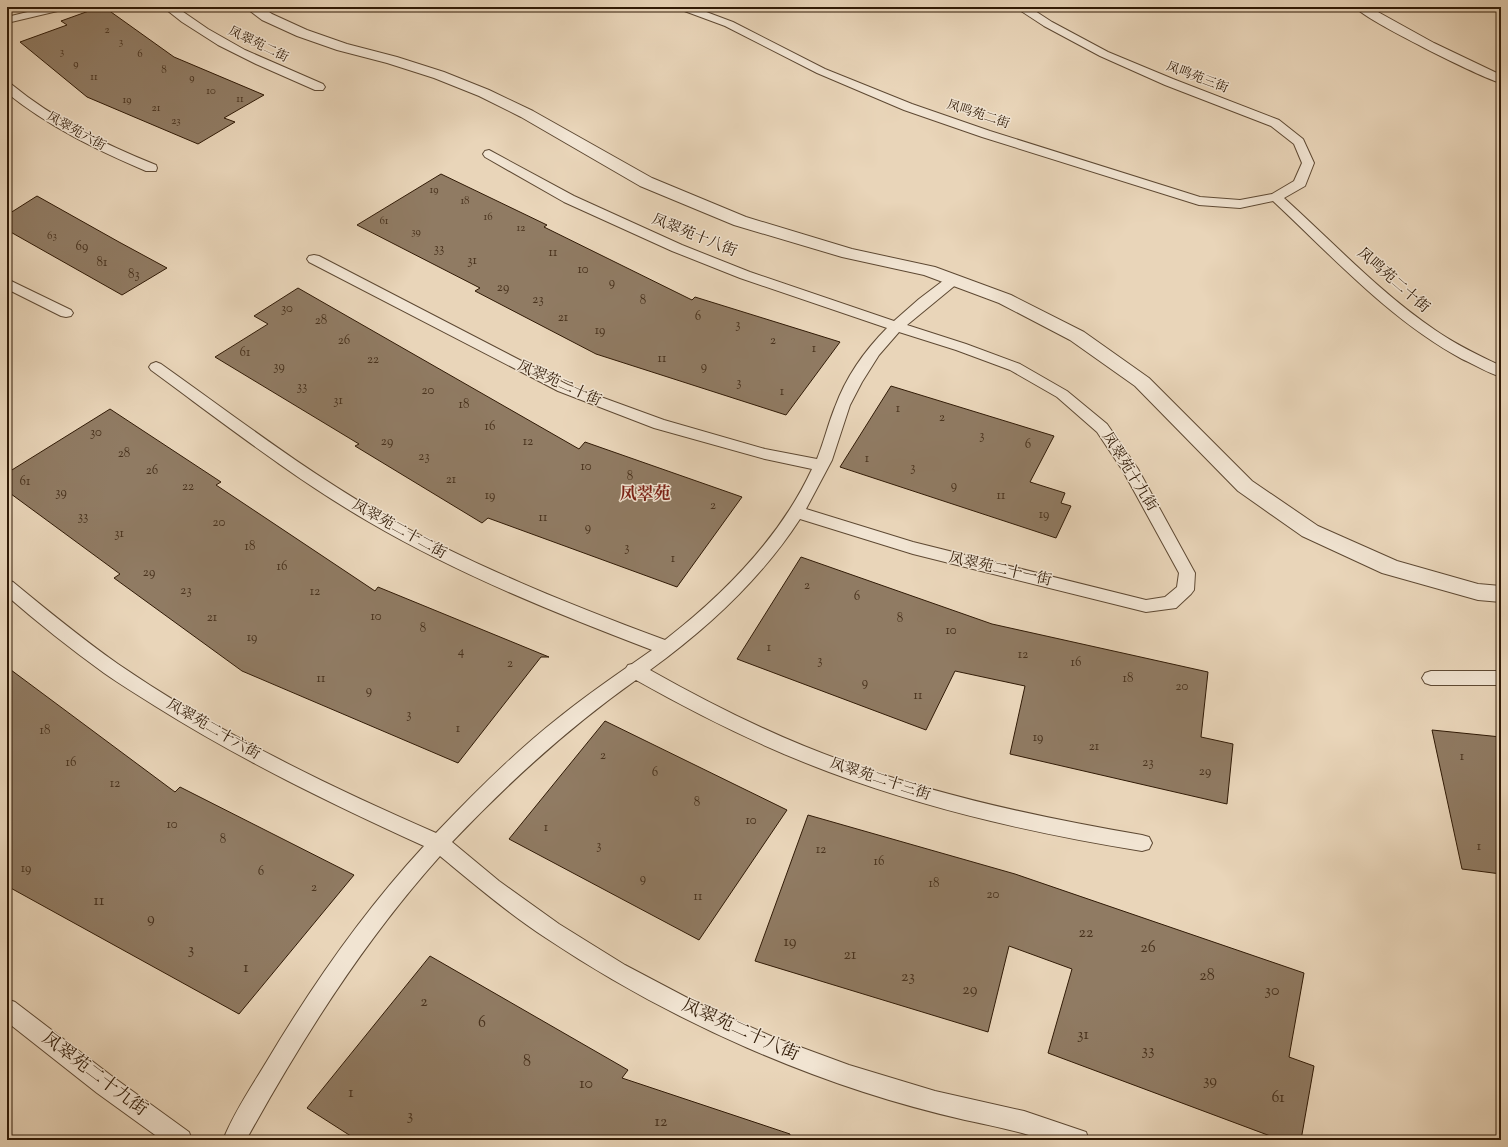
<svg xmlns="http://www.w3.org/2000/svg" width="1508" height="1147" viewBox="0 0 1508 1147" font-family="'Sorts Mill Goudy','Noto Serif SC',serif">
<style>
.building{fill:#907b63;stroke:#301a06}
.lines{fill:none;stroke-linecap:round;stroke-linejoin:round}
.lane-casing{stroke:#5e4933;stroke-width:2}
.street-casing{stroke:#5e4933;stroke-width:2}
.lane{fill:#f1e4d2;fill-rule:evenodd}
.street{fill:#f1e4d2;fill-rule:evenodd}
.labels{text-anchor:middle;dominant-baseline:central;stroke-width:3;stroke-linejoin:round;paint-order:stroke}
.far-number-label{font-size:11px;fill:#48321d}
.far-street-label{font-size:13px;fill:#301a06;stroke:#f1e4d2}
.number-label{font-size:13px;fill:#48321d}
.street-label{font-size:15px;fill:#301a06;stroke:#f1e4d2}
.near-number-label{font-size:16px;fill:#48321d}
.quarter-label{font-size:17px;font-weight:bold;fill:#7a1f14;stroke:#f1e4d2}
.near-street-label{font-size:18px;fill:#301a06;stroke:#f1e4d2}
</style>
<rect width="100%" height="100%" fill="#e9d5b9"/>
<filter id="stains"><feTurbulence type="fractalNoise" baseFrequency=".005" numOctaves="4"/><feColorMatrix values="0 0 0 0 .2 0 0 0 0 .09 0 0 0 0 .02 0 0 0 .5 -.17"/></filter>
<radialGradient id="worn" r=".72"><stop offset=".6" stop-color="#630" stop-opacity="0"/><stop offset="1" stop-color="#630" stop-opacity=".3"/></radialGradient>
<g class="building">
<polygon points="100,7 104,7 174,57 264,95 224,118 235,122 198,144 87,97 20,42 67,25 61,21"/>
<polygon points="441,174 547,225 544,227 692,300 695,297 840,342 786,415 596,354 475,291 480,288 357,225"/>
<polygon points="37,196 119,242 167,268 122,295 7,230 7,215"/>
<polygon points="298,288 579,449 585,442 742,497 677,587 488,518 482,523 355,446 359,444 215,357 268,324 254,316"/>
<polygon points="891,386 1054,436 1030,482 1065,493 1061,503 1071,506 1056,538 840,467"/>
<polygon points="110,409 221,482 216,485 375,591 378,587 549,657 541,657 458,763 242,671 114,578 120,574 7,491 7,473"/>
<polygon points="801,557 992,624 1208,672 1201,737 1233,744 1227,804 1010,754 1025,686 955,671 926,730 737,659"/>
<polygon points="7,667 175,792 180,787 354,875 239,1014 7,886"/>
<polygon points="605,721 787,810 699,940 509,839"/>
<polygon points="1432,730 1501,737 1501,874 1462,869"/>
<polygon points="808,815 1015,874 1304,973 1289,1057 1314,1066 1301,1140 1281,1140 1048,1053 1072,969 1009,946 988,1032 755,961"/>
<polygon points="430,956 628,1070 622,1078 790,1134 789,1140 357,1140 307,1108"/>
</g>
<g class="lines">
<g class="lane-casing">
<g id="lane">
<polygon points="48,7 68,7 66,9 7,23 7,17"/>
<polygon points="163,7 176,7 208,29 245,50 323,84 325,87 323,90 315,90 256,64 218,45 182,22"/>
<path d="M677,7H693L733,22L825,69L912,104L990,131L1200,197L1240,200L1272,194L1294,181L1302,163L1294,144L1271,126L1165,85L1100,56L1044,26L1015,7H1029L1052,22L1108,52L1173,79L1279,120L1303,139L1314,163L1305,186L1284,198C1333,242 1380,293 1435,330C1455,344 1478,355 1501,366V377C1488,373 1475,365 1462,359C1390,320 1333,257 1273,201L1240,208L1199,205L982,137L904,110L817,73L725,26L679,9Z"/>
<path d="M1355,7H1369L1434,43L1501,75V83C1482,78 1365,20 1355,7Z"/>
<path d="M7,83L11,84C55,120 104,144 156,165L157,168L156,171H146C97,150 49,127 7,93Z"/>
<path d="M489,150L574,196L682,245L750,272L894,321L919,299L948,277L953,276L958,277L960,280L958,283L907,325L966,344L1020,364L1067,391L1107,424L1138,469L1195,573L1194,590L1191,594L1176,608L1146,612L913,554L800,519C761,579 708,628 650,670C712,705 776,737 843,761C940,796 1041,818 1142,835L1149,837L1152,843L1149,849L1142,851C1036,834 931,810 829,772C762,747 698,715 636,680C567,729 510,781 452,842L499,881L559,924L625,965L697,1003L773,1037L849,1065L935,1091L1024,1111L1086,1132L1089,1140C1075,1140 1060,1141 1046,1140C1038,1139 1030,1135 1022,1133C1003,1128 984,1124 965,1120C819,1087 670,1021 546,938C508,913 474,884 440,856C363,942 302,1039 246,1140H223C234,1112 252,1086 267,1061C313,984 364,911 424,846C332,804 241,760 155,706C138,695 121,685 104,673C71,649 38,623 7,596V580L13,582C47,610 81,638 118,664C217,732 326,785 436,833C474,793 514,753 557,719C579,701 603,684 626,668L628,665L632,664L652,650C555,613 458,574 369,522C292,477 222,422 151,370L149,367L151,364L156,362L161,364C233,415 304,470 381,514C471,565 568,604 665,640C724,594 780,538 812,469L765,459L654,428L558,391L309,262L307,259L309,256L314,255L319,256L568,385L664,420L765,449L817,459C824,442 828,424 835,407C846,377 865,350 887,328L740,278L672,251L564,202L485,157L483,154L485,151ZM899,332L956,350L1010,370L1057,397L1097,432L1123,471L1179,573L1177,587L1165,597L1146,600L913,542L806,509L832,460L850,405L862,382L879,355Z"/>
<polygon points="7,279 71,310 73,313 71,316 66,317 61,316 7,289"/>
<polygon points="1431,671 1501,671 1501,685 1431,685 1425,683 1422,678 1425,673"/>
<polygon points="7,999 15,1002 113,1077 189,1132 192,1140 162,1140 97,1093 7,1022"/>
</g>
</g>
<g class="street-casing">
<polygon id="street" points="245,7 262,7 272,14 307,30 347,44 397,57 444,72 489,90 533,111 652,178 746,217 852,249 935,267 1011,295 1084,332 1149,378 1252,481 1318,526 1397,561 1478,584 1501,586 1501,602 1478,600 1382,573 1302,536 1238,491 1135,386 1070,340 999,303 924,275 842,257 734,225 640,186 521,117 479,96 434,78 387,63 337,50 297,36 262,20"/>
</g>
<use href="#lane" class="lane"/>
<use href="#street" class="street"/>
</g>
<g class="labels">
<g class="far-number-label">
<text x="107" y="30">2</text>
<text x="121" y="42">3</text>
<text x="62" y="52">3</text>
<text x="140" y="54">6</text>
<text x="76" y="64">9</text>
<text x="164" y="70">8</text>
<text x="94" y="77">11</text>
<text x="192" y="78">9</text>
<text x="211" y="91">10</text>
<text x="240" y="99">11</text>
<text x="127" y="100">19</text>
<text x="156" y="108">21</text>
<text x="176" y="121">23</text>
<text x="434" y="190">19</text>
<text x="465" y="201">18</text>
<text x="488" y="217">16</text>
<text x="384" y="221">61</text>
<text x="521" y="228">12</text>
<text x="416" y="232">39</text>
<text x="52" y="236">63</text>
</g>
<g class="far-street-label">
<text transform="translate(258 45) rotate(26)">凤翠苑二街</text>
<text transform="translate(1197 78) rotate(21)">凤鸣苑三街</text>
<text transform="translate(978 115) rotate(18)">凤鸣苑二街</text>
<text transform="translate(76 132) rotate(29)">凤翠苑六街</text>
</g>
<g class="number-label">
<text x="82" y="247">69</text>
<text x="439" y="249">33</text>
<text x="553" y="253">11</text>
<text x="472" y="261">31</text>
<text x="102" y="263">81</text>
<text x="583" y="270">10</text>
<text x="134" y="275">83</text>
<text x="612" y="283">9</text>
<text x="503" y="288">29</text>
<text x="538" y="300">23</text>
<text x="643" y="301">8</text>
<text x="287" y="309">30</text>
<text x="698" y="317">6</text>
<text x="563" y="318">21</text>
<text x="321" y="321">28</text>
<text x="738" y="325">3</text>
<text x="600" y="331">19</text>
<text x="344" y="341">26</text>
<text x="773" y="341">2</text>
<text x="814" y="349">1</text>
<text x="245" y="353">61</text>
<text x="662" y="359">11</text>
<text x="373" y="360">22</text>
<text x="279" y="367">39</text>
<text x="704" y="367">9</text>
<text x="739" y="383">3</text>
<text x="302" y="387">33</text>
<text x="428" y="391">20</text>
<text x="782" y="392">1</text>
<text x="338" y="401">31</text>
<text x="464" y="405">18</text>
<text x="898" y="409">1</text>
<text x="942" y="418">2</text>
<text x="490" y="427">16</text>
<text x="96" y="433">30</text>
<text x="982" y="436">3</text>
<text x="387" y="442">29</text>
<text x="528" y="442">12</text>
<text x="1028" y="445">6</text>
<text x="124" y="454">28</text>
<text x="424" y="457">23</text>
<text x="867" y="459">1</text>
<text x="586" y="467">10</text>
<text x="913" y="468">3</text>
<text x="152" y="471">26</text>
<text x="630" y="477">8</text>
<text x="451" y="480">21</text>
<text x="25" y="482">61</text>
<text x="954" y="486">9</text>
<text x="188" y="487">22</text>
<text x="61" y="493">39</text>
<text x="490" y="496">19</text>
<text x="1001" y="496">11</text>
<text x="713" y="506">2</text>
<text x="1044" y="515">19</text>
<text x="83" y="517">33</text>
<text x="543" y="518">11</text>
<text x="219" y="523">20</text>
<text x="588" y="528">9</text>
<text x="119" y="534">31</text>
<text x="250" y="547">18</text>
<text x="627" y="548">3</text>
<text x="673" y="559">1</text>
<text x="282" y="567">16</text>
<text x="149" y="573">29</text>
<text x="807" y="586">2</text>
<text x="186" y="591">23</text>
<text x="315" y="592">12</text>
<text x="857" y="597">6</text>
<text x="376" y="617">10</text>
<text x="212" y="618">21</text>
<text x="900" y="619">8</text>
<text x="423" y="629">8</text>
<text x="951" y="631">10</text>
<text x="252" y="638">19</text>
<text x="769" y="648">1</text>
<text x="461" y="652">4</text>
<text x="1023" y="655">12</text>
<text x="820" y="661">3</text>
<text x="1076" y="663">16</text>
<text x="510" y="664">2</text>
<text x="321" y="679">11</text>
<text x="1128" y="679">18</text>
<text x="865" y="683">9</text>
<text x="1182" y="687">20</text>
<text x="369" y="691">9</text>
<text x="918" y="696">11</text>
<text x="409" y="715">3</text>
<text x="458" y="729">1</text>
<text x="45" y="731">18</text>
<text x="1038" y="738">19</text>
<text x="1094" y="747">21</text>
<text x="603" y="756">2</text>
<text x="1462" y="757">1</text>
<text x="71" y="763">16</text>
<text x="1148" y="763">23</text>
<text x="1205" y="772">29</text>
<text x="655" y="773">6</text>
<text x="115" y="784">12</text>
<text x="697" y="803">8</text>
<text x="751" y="821">10</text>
<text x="172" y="825">10</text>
<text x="546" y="828">1</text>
<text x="223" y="840">8</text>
<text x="599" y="846">3</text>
<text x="1479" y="847">1</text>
<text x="821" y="850">12</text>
<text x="879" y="862">16</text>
<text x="26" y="869">19</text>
<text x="261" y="872">6</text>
<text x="643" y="879">9</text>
<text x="934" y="884">18</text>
<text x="314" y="888">2</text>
<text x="993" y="895">20</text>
<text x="698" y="897">11</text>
</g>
<g class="street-label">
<text transform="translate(694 236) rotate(22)">凤翠苑十八街</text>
<text transform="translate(1393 281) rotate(41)">凤鸣苑二十街</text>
<text transform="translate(559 384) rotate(24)">凤翠苑二十街</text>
<text transform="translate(1129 472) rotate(58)">凤翠苑十九街</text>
<text transform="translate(399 530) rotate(29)">凤翠苑二十二街</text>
<text transform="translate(1000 570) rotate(13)">凤翠苑二十一街</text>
<text transform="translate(213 730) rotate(30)">凤翠苑二十六街</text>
<text transform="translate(880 780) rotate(18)">凤翠苑二十三街</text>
</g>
<g class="near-number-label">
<text x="99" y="901">11</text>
<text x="151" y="919">9</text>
<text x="1086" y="933">22</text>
<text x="790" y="942">19</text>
<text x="1148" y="948">26</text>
<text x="191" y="950">3</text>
<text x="850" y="955">21</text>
<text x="246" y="968">1</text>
<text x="1207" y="976">28</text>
<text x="908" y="977">23</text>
<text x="970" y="990">29</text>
<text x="1272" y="991">30</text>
<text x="424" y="1002">2</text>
<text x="482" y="1023">6</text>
<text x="1083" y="1035">31</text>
<text x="1148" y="1051">33</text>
<text x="527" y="1062">8</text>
<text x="1210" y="1081">39</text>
<text x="586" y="1084">10</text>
<text x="351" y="1093">1</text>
<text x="1278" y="1098">61</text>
<text x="410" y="1116">3</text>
<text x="661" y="1122">12</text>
</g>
<g class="quarter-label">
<text x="645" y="495">凤翠苑</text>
</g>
<g class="near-street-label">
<text transform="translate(740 1031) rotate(24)">凤翠苑二十八街</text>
<text transform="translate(94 1075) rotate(37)">凤翠苑二十九街</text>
</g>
</g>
<rect width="1508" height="1147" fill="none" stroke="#e9d5b9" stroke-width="24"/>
<rect x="8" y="8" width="1492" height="1131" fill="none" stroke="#301a06" stroke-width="2"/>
<rect x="12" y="12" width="1484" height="1123" fill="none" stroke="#301a06"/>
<rect width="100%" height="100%" filter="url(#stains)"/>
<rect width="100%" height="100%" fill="url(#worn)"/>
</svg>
